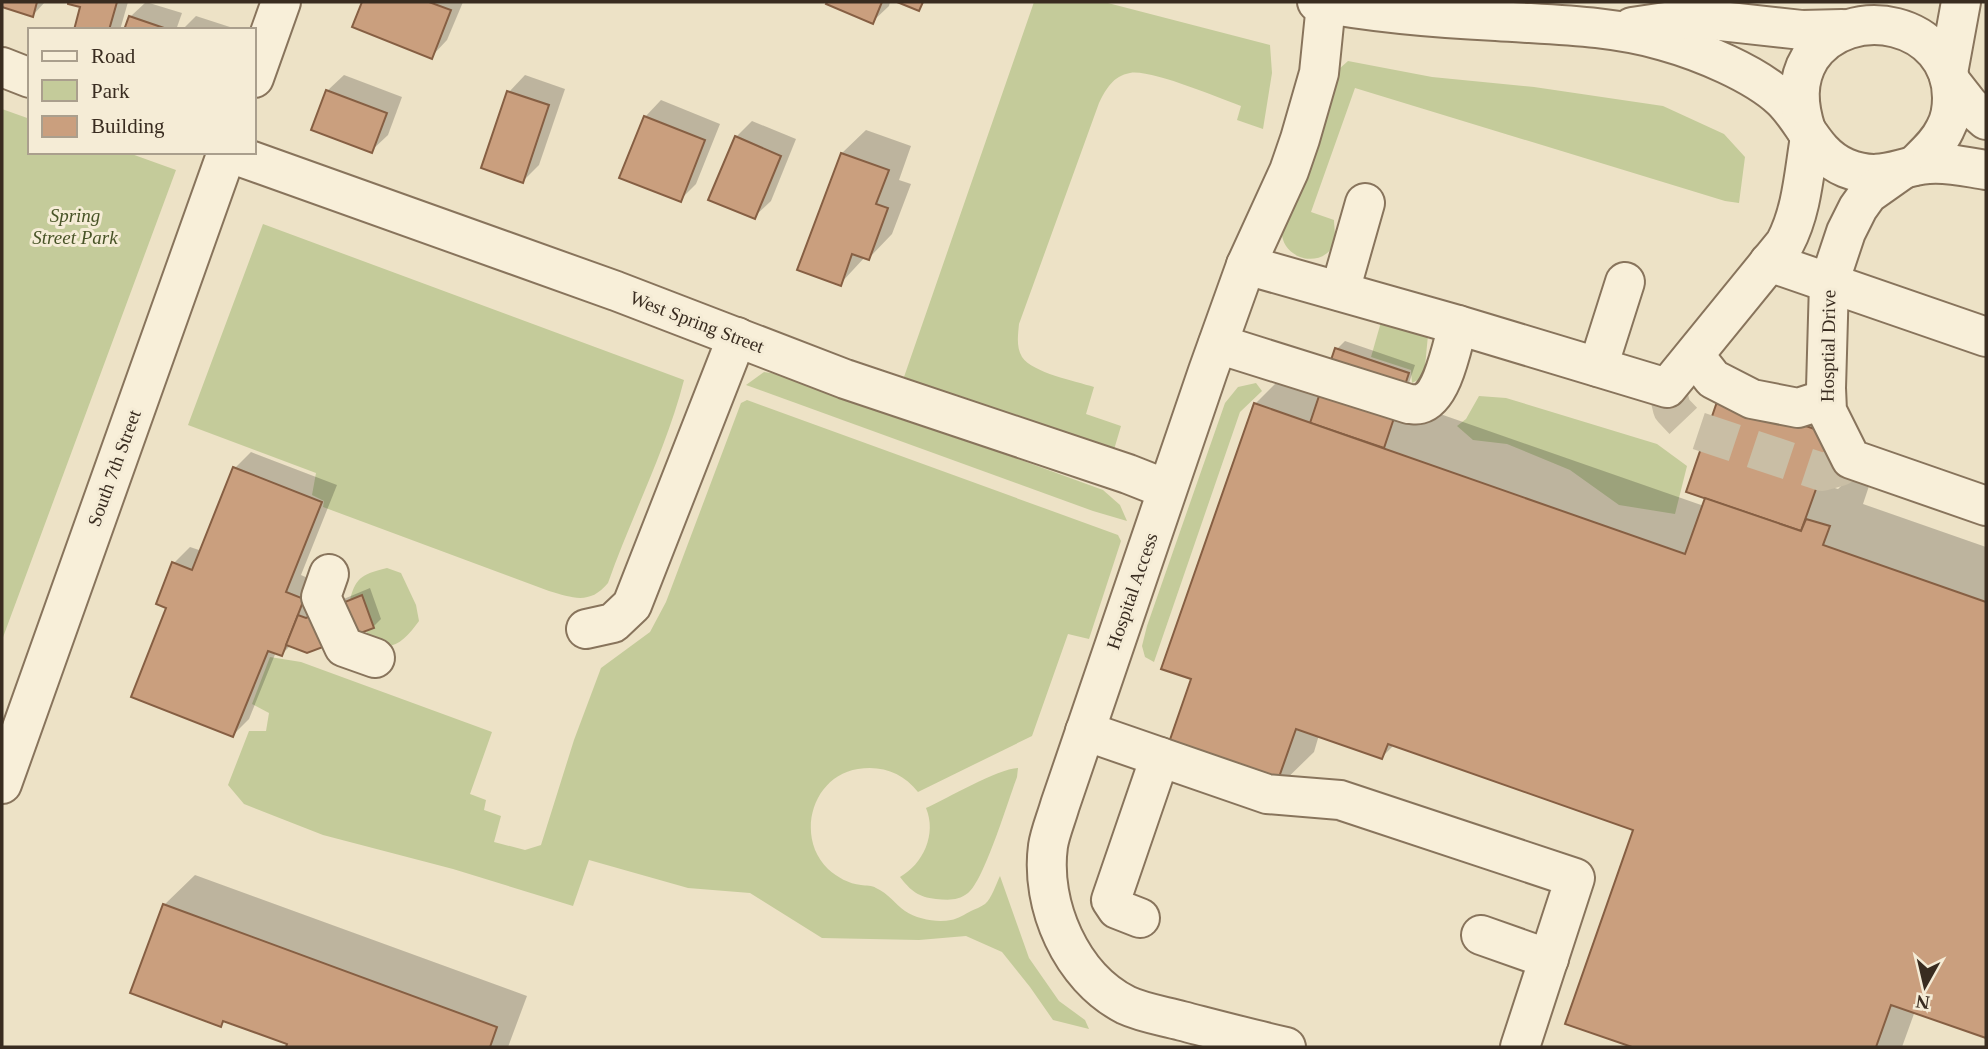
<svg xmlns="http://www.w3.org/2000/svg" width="1988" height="1049" viewBox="0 0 1988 1049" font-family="Georgia,serif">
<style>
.green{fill:#c4cb9a}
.shadow{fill:#0003}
.building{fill:#ca9f7e;stroke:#865f43;stroke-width:2}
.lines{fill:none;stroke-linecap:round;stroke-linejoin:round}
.minor-tunnel{stroke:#c9bea5;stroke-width:38;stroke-dasharray:38 19;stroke-linecap:butt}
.minor-casing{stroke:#88745c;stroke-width:42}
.minor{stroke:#f8efd9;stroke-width:38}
.labels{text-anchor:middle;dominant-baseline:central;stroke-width:6;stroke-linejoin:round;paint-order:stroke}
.park-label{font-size:19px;font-style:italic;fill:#485427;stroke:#f5ecd6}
.street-label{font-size:19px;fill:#392c20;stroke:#f5ecd6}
</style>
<rect width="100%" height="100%" fill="#ede2c6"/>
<g class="green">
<path d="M1034,2H1104L1270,45L1272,73L1263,129L1237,120L1241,106C1218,98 1151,69 1130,73C1113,76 1106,89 1099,103L1019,324C1018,335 1016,347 1022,357C1033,373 1075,381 1094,387L1086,414L1121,426L1113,453L904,377Z"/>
<path d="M1348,61L1432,77L1534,87L1663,106L1724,134L1745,157L1739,203L1725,201L1355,88L1311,212L1334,220C1334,226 1336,235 1334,241C1331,257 1313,262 1300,257C1287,252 1280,240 1282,227C1284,214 1302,187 1308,173C1322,140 1328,104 1339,69Z"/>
<polygon points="2,109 30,119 30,152 126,152 176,170 2,640"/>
<path d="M263,224L684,380C666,450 632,515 608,583C590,605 573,598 549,591L323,507L324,501L312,495L316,473L188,425Z"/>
<polygon points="1381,322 1428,335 1424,377 1412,383 1411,370 1371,357"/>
<polygon points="764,372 791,376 1103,490 1120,505 1127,521 1093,511 746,385"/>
<polygon points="1256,383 1262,391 1240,412 1154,662 1145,657 1142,646 1147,626 1225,403 1238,387"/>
<polygon points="1479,396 1506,398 1657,444 1687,466 1675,514 1619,505 1570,470 1507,444 1473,440 1457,426 1466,419"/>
<path d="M747,400L1118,535L1121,541L1089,639L1068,634L1032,736L918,792C903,773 882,765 858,769C812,776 795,837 828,869C837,877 849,884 861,885C866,886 872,885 876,888C888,893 895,904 905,911C917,919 937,923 951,920C958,919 965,914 971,911C975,909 981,907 985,904C992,898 996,884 1000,876L1029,958L1059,1001L1085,1020L1089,1029L1053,1020L1030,987L1002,952L966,936L919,940L822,938L750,893L688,888L589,860L573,906L453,869L323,835L244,804L228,785L249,731H266L269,713L252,704L270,657L301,662L492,732L470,794L486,800L484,810L501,816L494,842L525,850L541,845L574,740L601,668L650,632L666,602L741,403Z"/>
<path d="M387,568L401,573L416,605L419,621C404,642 385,660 366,631L374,628L362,595L350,600C356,575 365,574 387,568Z"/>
<path d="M1018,768L1017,777C1008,801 984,881 968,893C958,901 948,900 936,899C918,897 911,891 900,877C923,864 937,834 926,808C948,798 997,769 1018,768Z"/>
</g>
<g class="shadow">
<polygon points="2,2 45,2 33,15 2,5"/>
<polygon points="70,2 128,2 120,30 75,30 82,6"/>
<polygon points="146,2 182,13 176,30 126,30 130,17"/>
<polygon points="364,2 463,2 447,40 431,57 354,26"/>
<polygon points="829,2 890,2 889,6 872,22 829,3"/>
<polygon points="196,16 233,28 233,30 182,30"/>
<polygon points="344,75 402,97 388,135 371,151 327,91"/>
<polygon points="525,75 565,89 539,165 523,181 509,92"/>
<polygon points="661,100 720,124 696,184 680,200 645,117"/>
<polygon points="752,121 796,139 771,201 754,217 736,137"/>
<polygon points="866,130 911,146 899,180 911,184 892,234 869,258 865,257 840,284 800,269 842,153"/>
<polygon points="1345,341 1415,365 1403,401 1704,506 1721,397 1841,428 1822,484 1838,489 1848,479 1869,486 1863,504 1986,547 1986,1036 1915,1011 1902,1047 1638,1047 1568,1023 1636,829 1395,744 1382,757 1319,735 1314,752 1273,792 1193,678 1255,404 1296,363 1328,374 1337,349"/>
<polygon points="251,452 337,485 301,575 319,583 315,611 370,588 381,619 373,627 291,645 282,654 276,652 249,719 233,735 168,607 174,563 190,547 202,551 235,468"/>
<polygon points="195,875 527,996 508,1047 288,1047 289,1043 226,1020 221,1025 164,905"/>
</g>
<g class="building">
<polygon points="2,2 37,2 33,17 2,7"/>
<polygon points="68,2 117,2 109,30 74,30 80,7 68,4"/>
<polygon points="362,2 429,2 451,10 432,59 352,27"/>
<polygon points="827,2 882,2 873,24 826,4"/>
<polygon points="897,2 923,2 919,11"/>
<polygon points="129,16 167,29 124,30"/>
<polygon points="326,90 387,113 372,153 311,130"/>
<polygon points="507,91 549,105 523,183 481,168"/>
<polygon points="644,116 705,140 681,202 619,178"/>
<polygon points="735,136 781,156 755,219 708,200"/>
<polygon points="841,153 889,170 876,204 888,208 869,260 852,254 841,286 797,270"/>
<polygon points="1335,348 1409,373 1384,448 1310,423"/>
<polygon points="1719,396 1835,436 1801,531 1686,492"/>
<polygon points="1254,403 1685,554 1705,498 1801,531 1806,519 1830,526 1823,545 1986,602 1986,1038 1891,1005 1876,1047 1632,1047 1565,1024 1633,830 1388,744 1382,759 1296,729 1273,794 1164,757 1191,679 1161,669"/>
<polygon points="233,467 322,502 286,592 304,599 282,656 268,651 233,737 131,697 166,608 156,604 172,562 192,570"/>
<polygon points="362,595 374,628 307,653 286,645 298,615 306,618"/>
<polygon points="163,904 497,1027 490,1047 286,1047 287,1044 223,1021 221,1027 130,993"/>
</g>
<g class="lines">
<polyline class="minor-tunnel" points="1667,388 1672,409 1690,428 1822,472 1840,467 1851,459"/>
<g class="minor-casing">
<g id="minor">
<path d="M1317,2C1375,13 1436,18 1496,21C1552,25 1609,25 1664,41C1700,51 1754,73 1782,99C1805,121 1814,155 1846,168C1881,182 1896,167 1928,164C1947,162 1967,167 1986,170"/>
<polyline points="1632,27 1693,18 1802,30 1842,29"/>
<polyline points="2,67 30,78"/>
<polyline points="1948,73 1961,2"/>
<polyline points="254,78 281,2"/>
<polyline points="1951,82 1969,105 1986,120"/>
<path d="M1806,130C1798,105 1796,81 1810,58C1849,0 1952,22 1952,98C1952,109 1950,120 1945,129C1938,144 1926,154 1914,166"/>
<polyline points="227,152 616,291 845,379 1128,474 1166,489"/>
<polyline points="1902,170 1868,194 1858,208 1846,232 1829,283 1826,388 1827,411 1851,459 1986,506"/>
<polyline points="1769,262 1986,337"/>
<path d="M1246,265L1458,325L1667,388L1785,243C1802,211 1804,173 1810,137"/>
<polyline points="1340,291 1365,203"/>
<path d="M1218,344L1409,404C1413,404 1416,405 1420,404C1443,398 1452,345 1458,325"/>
<polyline points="1695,356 1713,379 1752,399 1798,408 1826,399"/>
<polyline points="1598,367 1625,282"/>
<polyline points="329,574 321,597 344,647 375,658"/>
<polyline points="586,629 613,623 632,605 737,337"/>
<polyline points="1085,731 1267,794 1340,800 1575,878 1520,1047"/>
<polyline points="2,784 227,152"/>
<polyline points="1140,918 1117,909 1111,900 1160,757"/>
<polyline points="1481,935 1549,959"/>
<path d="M1286,1047C1251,1039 1217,1030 1182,1021C1164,1016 1143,1013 1126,1005C1071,977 1040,905 1048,846C1050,833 1056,819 1060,805L1208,371L1246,265L1289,171L1300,139L1319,73L1326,4"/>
</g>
</g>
<use href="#minor" class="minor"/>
</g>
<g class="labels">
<g class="park-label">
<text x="75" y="215">Spring<tspan x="75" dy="22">Street Park</tspan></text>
</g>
<g class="street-label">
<text transform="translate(697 322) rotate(21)">West Spring Street</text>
<text transform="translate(1828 346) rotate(-89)">Hosptial Drive</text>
<text transform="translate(114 468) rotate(-70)">South 7th Street</text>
<text transform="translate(1132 591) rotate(-71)">Hospital Access</text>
</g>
</g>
<rect width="1988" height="1049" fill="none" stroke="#392c20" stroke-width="7"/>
<rect x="28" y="28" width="228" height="126" fill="#f5ecd6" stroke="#aa9f8d" stroke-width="2"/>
<rect x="42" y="51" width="35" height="10" fill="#f8efd9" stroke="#aa9f8d" stroke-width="2"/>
<text x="91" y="63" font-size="21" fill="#392c20">Road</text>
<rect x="42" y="80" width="35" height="21" fill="#c4cb9a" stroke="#aa9f8d" stroke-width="2"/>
<text x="91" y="98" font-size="21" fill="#392c20">Park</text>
<rect x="42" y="116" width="35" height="21" fill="#ca9f7e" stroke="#aa9f8d" stroke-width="2"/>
<text x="91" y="133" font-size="21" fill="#392c20">Building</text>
<g transform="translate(1925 986) rotate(188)" stroke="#f5ecd6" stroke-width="5" paint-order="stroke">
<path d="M0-5L12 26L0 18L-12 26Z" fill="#392c20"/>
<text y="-10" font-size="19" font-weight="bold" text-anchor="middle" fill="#392c20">N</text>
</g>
</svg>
